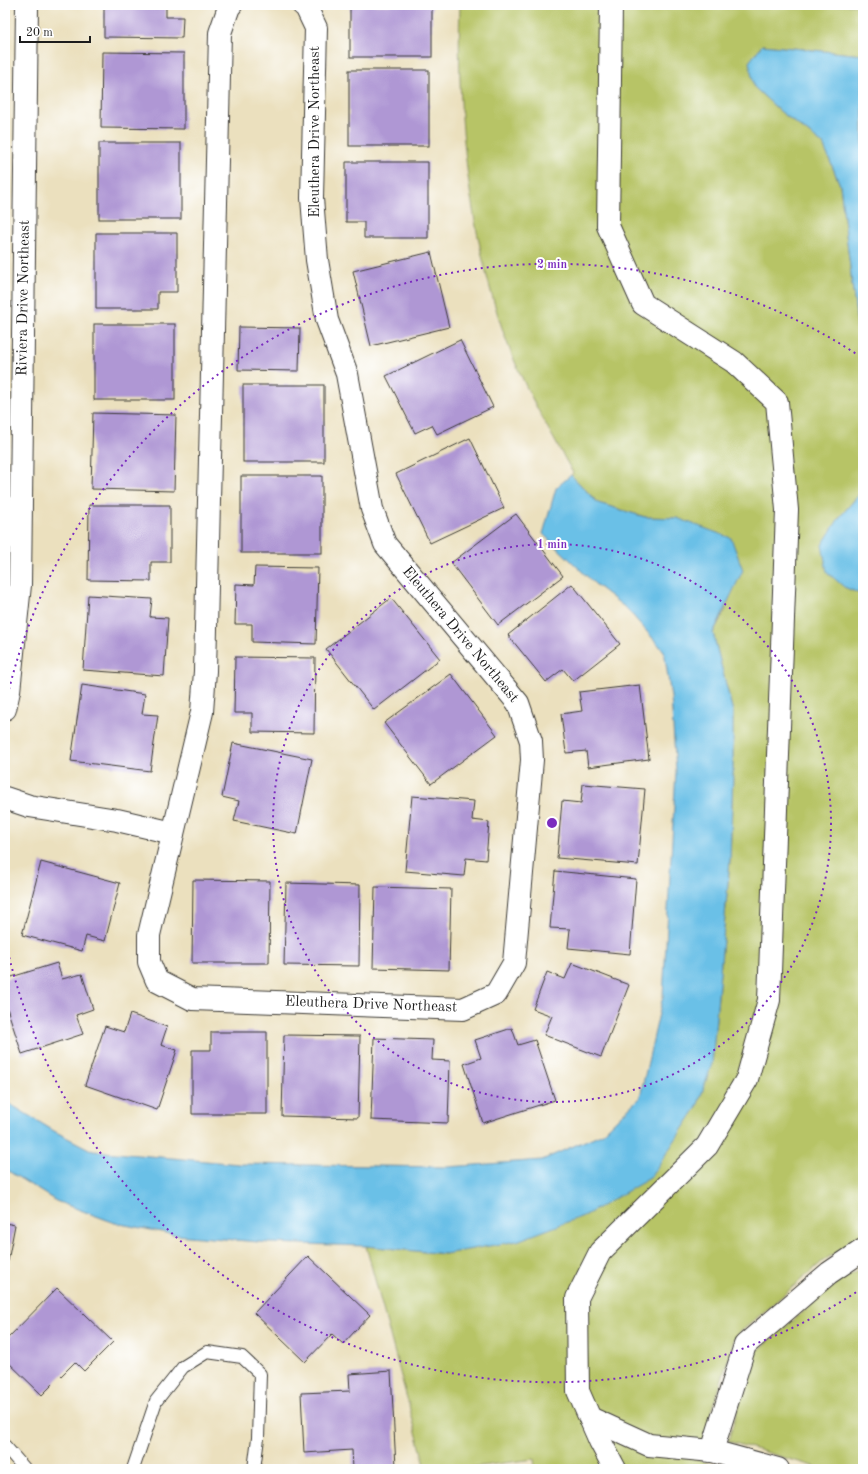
<svg xmlns="http://www.w3.org/2000/svg" width="868" height="1474" viewBox="0 0 868 1474" font-family="'Old Standard TT',serif">
<style>
.green{fill:#b7c466;stroke:#6a7041}
.water{fill:#6ac0e7;stroke:#436e82}
.building{fill:#af97d4}
.lines{fill:none;stroke-linecap:round;stroke-linejoin:round}
.service-casing{stroke:#3b3934;stroke-width:14}
.minor-casing{stroke:#3b3934;stroke-width:24}
.tertiary-casing{stroke:#3b3934;stroke-width:24}
.service{stroke:#fff;stroke-width:12}
.minor{stroke:#fff;stroke-width:22}
.tertiary{stroke:#fff;stroke-width:22}
.ring{fill:none;stroke:#7b2cbf;stroke-width:2;stroke-dasharray:2 4}
.labels{text-anchor:middle;dominant-baseline:central;stroke-width:4;stroke-linejoin:round;paint-order:stroke}
.street-label{font-size:15px;fill:#1c1c1c;stroke:#fff}
.centre{fill:#7b2cbf;stroke:#fff;stroke-width:2}
.ring-label{font-size:12px;text-anchor:middle;font-weight:bold;fill:#7b2cbf;stroke:#fff;stroke-width:4;stroke-linejoin:round;paint-order:stroke}
</style>
<rect width="100%" height="100%" fill="#fff"/>
<filter id="ink" filterUnits="userSpaceOnUse"><feTurbulence type="fractalNoise" baseFrequency=".025" numOctaves="2"/><feDisplacementMap in="SourceGraphic" scale="8" xChannelSelector="R" yChannelSelector="G"/><feConvolveMatrix kernelMatrix="1 2 1 2 8 2 1 2 1" color-interpolation-filters="sRGB"/></filter>
<filter id="wash" filterUnits="userSpaceOnUse"><feTurbulence type="fractalNoise" baseFrequency=".012" numOctaves="4" result="noise"/><feDisplacementMap in="SourceGraphic" scale="16" xChannelSelector="R" yChannelSelector="G"/><feGaussianBlur stdDeviation="0.9" result="paint"/><feColorMatrix in="noise" values="0 0 0 0 0 0 0 0 0 0 0 0 0 0 0 0 0 1.4 0 .05"/><feComposite in="paint" operator="in"/></filter>
<g filter="url(#wash)">
<rect width="100%" height="100%" fill="#ebe0be"/>
<g class="green">
<path d="M460,5H863V55L762,45L754,87L781,112L823,144L840,185L863,373V490L839,518L844,587L863,595V1234L823,1261L738,1334L734,1340L697,1459L719,1468L728,1469H535L534,1459L459,1469H426L366,1246L445,1254L712,1064L730,860L733,774V712L713,633L726,609L677,518L645,517L598,503L571,475L573,473C548,428 521,383 504,334C469,232 456,113 460,5Z"/>
<polygon points="863,1266 863,1469 823,1469 728,1441 755,1353 836,1284"/>
</g>
<g class="water">
<polygon points="762,45 863,55 863,373 840,185 823,144 781,112 754,87 749,62"/>
<polygon points="571,475 598,503 645,517 677,518 731,538 743,570 713,633 733,712 733,774 730,860 712,1064 697,1107 650,1178 586,1215 517,1241 445,1254 366,1246 270,1243 177,1235 115,1223 56,1201 5,1169 5,1101 54,1131 93,1151 239,1164 448,1167 542,1160 603,1133 640,1097 663,996 676,771 671,697 664,651 627,609 595,584 543,534 556,488"/>
<polygon points="863,490 863,595 844,587 827,572 822,545 839,518"/>
</g>
<g id="blocks">
<g class="building">
<polygon points="104,5 166,5 166,17 183,17 182,38 104,37"/>
<rect x="350" y="5" width="82" height="52"/>
<polygon points="102,52 184,53 184,129 101,128"/>
<rect x="349" y="70" width="80" height="76"/>
<rect x="99" y="143" width="82" height="76"/>
<polygon points="346,162 428,162 428,238 364,238 364,222 346,222"/>
<polygon points="96,233 177,233 177,292 158,292 158,309 96,309"/>
<polygon points="431,252 449,327 371,346 353,271"/>
<rect x="94" y="324" width="81" height="76"/>
<polygon points="239,327 300,328 299,371 238,370"/>
<polygon points="460,340 493,407 437,434 432,425 415,433 386,376"/>
<rect x="243" y="385" width="81" height="77"/>
<polygon points="93,413 176,415 174,491 91,489"/>
<polygon points="470,438 504,508 430,543 396,474"/>
<rect x="241" y="476" width="81" height="77"/>
<polygon points="89,505 170,505 170,562 151,562 151,581 88,580"/>
<polygon points="516,514 563,576 498,625 451,563"/>
<polygon points="255,567 318,568 316,644 252,642 252,624 235,624 236,584 254,585"/>
<polygon points="572,584 620,644 573,681 563,669 546,682 508,635"/>
<polygon points="88,595 152,599 150,617 168,618 164,676 83,670"/>
<polygon points="391,598 440,659 374,710 326,649"/>
<polygon points="235,657 315,658 314,733 252,732 252,713 234,713"/>
<polygon points="451,674 497,735 431,784 384,723"/>
<polygon points="82,685 145,694 142,714 158,715 150,771 71,761"/>
<polygon points="640,685 649,759 588,767 586,751 566,753 561,714 582,711 579,692"/>
<polygon points="233,743 312,759 297,834 234,821 239,801 222,797"/>
<polygon points="583,784 645,789 638,865 557,858 562,801 581,803"/>
<polygon points="412,796 474,801 472,820 489,822 486,860 466,858 464,876 405,871"/>
<polygon points="41,862 120,883 105,941 86,936 82,951 22,935"/>
<polygon points="555,871 636,879 630,954 568,948 570,929 550,928"/>
<polygon points="193,880 270,881 269,963 192,963"/>
<polygon points="286,883 360,885 359,966 284,965"/>
<polygon points="375,887 451,889 449,970 373,968"/>
<polygon points="57,963 62,979 82,974 93,1009 76,1015 83,1034 22,1054 5,1002 5,979"/>
<polygon points="572,963 629,985 601,1057 544,1035 552,1016 533,1009 547,972 565,979"/>
<polygon points="130,1014 167,1027 161,1045 177,1050 157,1110 85,1085 105,1026 124,1032"/>
<polygon points="512,1028 518,1045 535,1040 555,1100 483,1123 464,1064 481,1058 475,1040"/>
<polygon points="211,1032 267,1032 267,1114 192,1114 192,1050 211,1050"/>
<polygon points="284,1035 360,1036 358,1118 282,1116"/>
<polygon points="374,1038 433,1040 432,1060 450,1061 448,1123 371,1120"/>
<polygon points="5,1223 15,1225 8,1261 5,1261"/>
<polygon points="308,1256 370,1315 343,1344 332,1334 305,1362 254,1313"/>
<polygon points="57,1288 113,1342 84,1371 75,1362 42,1395 5,1359 5,1341"/>
<polygon points="391,1371 396,1467 353,1469 352,1450 304,1453 301,1393 350,1391 349,1374"/>
</g>
</g>
</g>
<g filter="url(#ink)">
<use href="#blocks" fill-opacity="0" stroke="#3b3934" stroke-width="1"/>
<g class="lines">
<g class="service-casing">
<g id="service">
<polyline points="5,1446 25,1469"/>
<polyline points="133,1469 156,1401 183,1367 207,1352 242,1357 260,1374 258,1438 254,1469"/>
</g>
</g>
<g class="minor-casing">
<g id="minor">
<polyline points="231,5 229,7 220,33 205,671 202,712 149,935 149,962 157,981 192,999 463,1009 496,994 514,963 532,760 531,741 518,703 385,544 372,509 347,374 327,320 317,260 312,198 316,28 306,7 303,5"/>
<polyline points="611,5 608,226 643,304 734,362 777,402 787,510 769,1000 747,1079 707,1146 600,1252 577,1298 578,1391 600,1441 615,1469"/>
<polyline points="5,798 29,806 117,820 173,833"/>
<polyline points="590,1418 649,1445 712,1451 778,1469"/>
<polyline points="712,1451 745,1345 829,1273 863,1250"/>
</g>
</g>
<g class="tertiary-casing">
<polyline id="tertiary" points="5,709 9,691 20,585 27,5"/>
</g>
<use href="#service" class="service"/>
<use href="#minor" class="minor"/>
<use href="#tertiary" class="tertiary"/>
</g>
</g>
<g class="ring">
<circle cx="552" cy="823" r="279"/>
<path d="M861 1289A559 559 0 0 1 5 939M5 707A559 559 0 0 1 861 357"/>
</g>
<g class="labels">
<g class="street-label">
<text transform="translate(315 132) rotate(-90)">Eleuthera Drive Northeast</text>
<text transform="translate(24 298) rotate(-89)">Riviera Drive Northeast</text>
<text transform="translate(460 635) rotate(50)">Eleuthera Drive Northeast</text>
<text transform="translate(371 1005) rotate(2)">Eleuthera Drive Northeast</text>
</g>
</g>
<circle cx="552" cy="823" r="6" class="centre"/>
<g class="ring-label">
<text x="552" y="268">2 min</text>
<text x="552" y="548">1 min</text>
</g>
<rect width="868" height="1474" fill="none" stroke="#fff" stroke-width="20"/>
<path d="M20 36v6h70v-6" fill="none" stroke="#1c1c1c" stroke-width="2"/>
<text x="26" y="36" font-size="12" fill="#1c1c1c" stroke="#ffffff" stroke-width="3" paint-order="stroke">20 m</text>
</svg>
